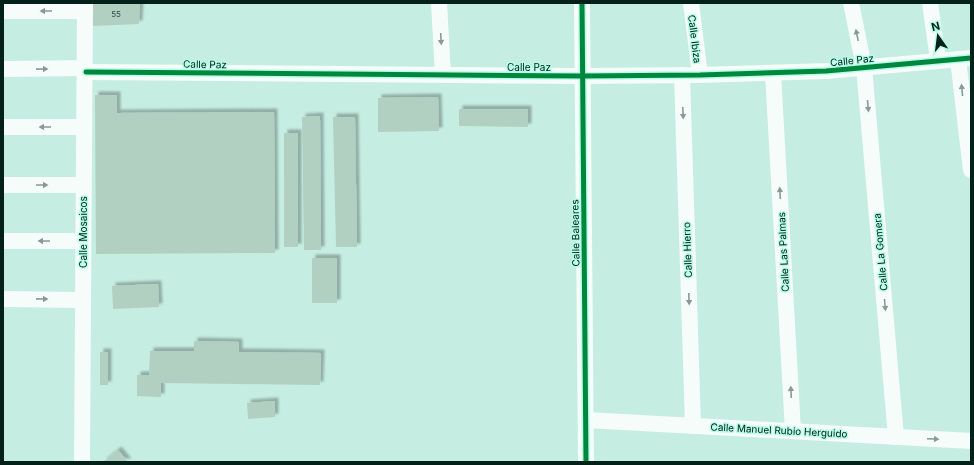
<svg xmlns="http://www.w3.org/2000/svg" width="974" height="465" viewBox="0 0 974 465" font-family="Inter,sans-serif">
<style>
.building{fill:#b1d0c2;filter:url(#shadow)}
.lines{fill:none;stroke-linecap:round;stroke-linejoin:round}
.minor{stroke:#f6fcfa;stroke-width:16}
.cycleway-casing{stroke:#b5fde7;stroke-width:8}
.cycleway{stroke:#00873e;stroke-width:5}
.oneway{fill:#899995}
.labels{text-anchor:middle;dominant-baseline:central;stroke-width:3;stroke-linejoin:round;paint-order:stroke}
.number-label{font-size:8px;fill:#2e4c43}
.street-label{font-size:10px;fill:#032019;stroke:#b5fde7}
</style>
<defs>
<filter id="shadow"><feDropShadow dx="3.5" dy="-3.5" stdDeviation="1" flood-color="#0004"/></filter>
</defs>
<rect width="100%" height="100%" fill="#c5ede1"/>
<g class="building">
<polygon points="93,3 140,3 139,24 92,26"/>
<polygon points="95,95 117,95 117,113 274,112 275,253 96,254"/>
<polygon points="438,97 439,131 378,132 378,98"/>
<polygon points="459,109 528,109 528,127 459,126"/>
<polygon points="320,116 321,250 304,250 302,117"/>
<polygon points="333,117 355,117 357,247 336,247"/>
<rect x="284" y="133" width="14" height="114"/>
<rect x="312" y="258" width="25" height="45"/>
<polygon points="158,284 159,307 113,309 112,286"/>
<polygon points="194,341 239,342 239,352 321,353 320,385 161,383 161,397 137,396 137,375 149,375 150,351 194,351"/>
<rect x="100" y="352" width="8" height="33"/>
<polygon points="275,401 275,417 248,419 247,403"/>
<polygon points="118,450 128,462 103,462"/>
</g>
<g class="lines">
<g class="minor">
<polyline points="439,3 443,75"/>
<polyline points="582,3 586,462"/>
<polyline points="691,3 700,75"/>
<polyline points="851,3 864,67 896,437"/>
<polyline points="930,3 938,60"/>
<polyline points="3,11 85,11"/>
<polyline points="958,59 971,170"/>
<polyline points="3,69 85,68"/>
<polyline points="86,72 582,76 700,75 826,71 971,58"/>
<polyline points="773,73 793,431"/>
<polyline points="682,75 693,426"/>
<polyline points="3,127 84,127"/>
<polyline points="3,185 83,185"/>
<polyline points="3,241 83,241"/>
<polyline points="3,299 83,300"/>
<polyline points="586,420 971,441"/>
<polyline points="82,462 85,3"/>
</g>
<g class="cycleway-casing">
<g id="cycleway">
<polyline points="582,3 586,462"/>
<polyline points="86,72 582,76 700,75 826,71 971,58"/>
</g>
</g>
<use href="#cycleway" class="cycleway"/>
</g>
<defs><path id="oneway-solid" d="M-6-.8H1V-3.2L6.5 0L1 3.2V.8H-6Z"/></defs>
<g class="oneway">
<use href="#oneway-solid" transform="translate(46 11) rotate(-180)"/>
<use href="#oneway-solid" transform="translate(857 35) rotate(-102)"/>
<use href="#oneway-solid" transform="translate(441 39) rotate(87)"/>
<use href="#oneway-solid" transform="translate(42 69) rotate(-1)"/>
<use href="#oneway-solid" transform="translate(962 90) rotate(-96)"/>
<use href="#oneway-solid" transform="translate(868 106) rotate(85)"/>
<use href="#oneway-solid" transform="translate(683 113) rotate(88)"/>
<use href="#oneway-solid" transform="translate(45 127) rotate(-180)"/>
<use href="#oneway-solid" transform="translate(42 185)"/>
<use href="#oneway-solid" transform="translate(780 193) rotate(-93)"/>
<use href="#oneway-solid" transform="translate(44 241) rotate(180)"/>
<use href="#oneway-solid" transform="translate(42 299) rotate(1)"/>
<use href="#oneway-solid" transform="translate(689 299) rotate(88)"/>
<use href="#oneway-solid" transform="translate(885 305) rotate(85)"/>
<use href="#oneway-solid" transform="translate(791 392) rotate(-93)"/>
<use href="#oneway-solid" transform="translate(933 439) rotate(3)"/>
</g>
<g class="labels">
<g class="number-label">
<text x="116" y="14">55</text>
</g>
<g class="street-label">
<text transform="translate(695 39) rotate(83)">Calle Ibiza</text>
<text transform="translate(852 60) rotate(-6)">Calle Paz</text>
<text transform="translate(205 64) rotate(1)">Calle Paz</text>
<text x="529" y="67">Calle Paz</text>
<text transform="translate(83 232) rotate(-90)">Calle Mosaicos</text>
<text transform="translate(575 233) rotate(-91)">Calle Baleares</text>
<text transform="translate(687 250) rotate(-92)">Calle Hierro</text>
<text transform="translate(783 252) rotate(-93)">Calle Las Palmas</text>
<text transform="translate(880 252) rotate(-95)">Calle La Gomera</text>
<text transform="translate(779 430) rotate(3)">Calle Manuel Rubio Herguido</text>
</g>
</g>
<rect width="974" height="465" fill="none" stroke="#032019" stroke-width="8"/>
<g transform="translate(938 36) rotate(346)" stroke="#b5fde7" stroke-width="3" paint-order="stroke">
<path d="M0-3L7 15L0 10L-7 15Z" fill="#032019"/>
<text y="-6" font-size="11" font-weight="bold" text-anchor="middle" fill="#032019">N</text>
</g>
</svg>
